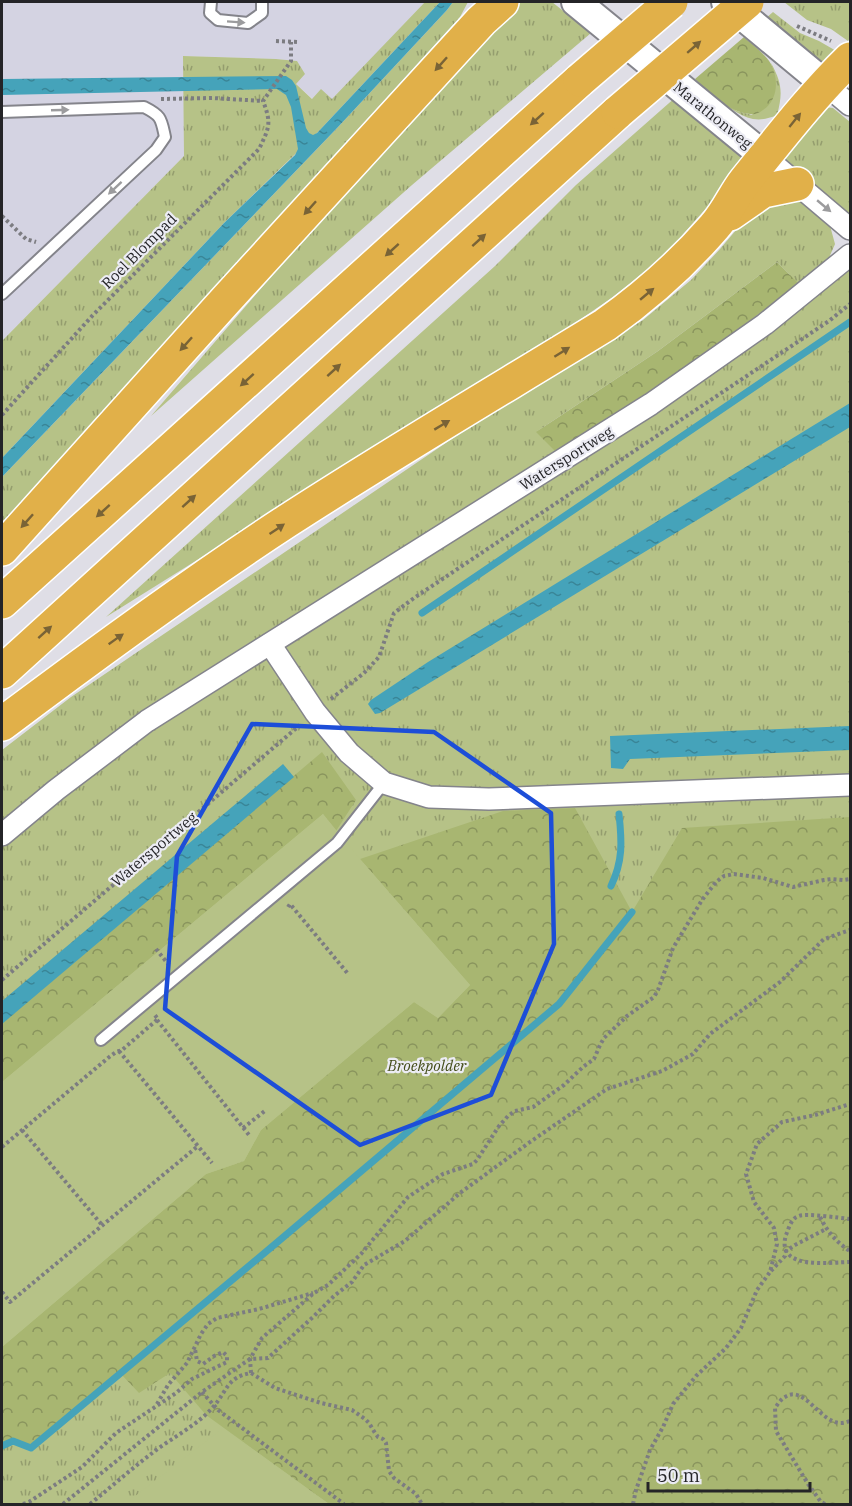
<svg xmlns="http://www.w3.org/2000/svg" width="852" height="1506" viewBox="0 0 852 1506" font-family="'IBM Plex Serif',serif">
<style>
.built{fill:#d4d3e2}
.grass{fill:url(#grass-tufts);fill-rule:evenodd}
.forest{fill:url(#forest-crowns)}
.pitch{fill:#b6c287}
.water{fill:url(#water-ripples)}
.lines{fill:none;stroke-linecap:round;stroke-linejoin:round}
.stream{stroke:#45a3ba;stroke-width:7}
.service-casing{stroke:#84848b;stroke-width:14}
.minor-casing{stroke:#84848b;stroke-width:24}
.secondary-casing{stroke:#84848b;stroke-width:32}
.motorway-casing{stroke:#fff;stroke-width:36}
.path{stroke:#7c7c81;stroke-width:4;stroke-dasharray:3 3;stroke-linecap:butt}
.service{stroke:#fff;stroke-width:10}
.minor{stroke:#fff;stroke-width:21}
.secondary{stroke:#fff;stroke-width:28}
.motorway{stroke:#e1b049;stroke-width:33}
.motorway-bridge-casing{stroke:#fff;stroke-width:36;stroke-linecap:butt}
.motorway-bridge{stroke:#e1b049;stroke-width:33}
.oneway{fill:#9c9c9e}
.oneway2{fill:#796336}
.marked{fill:none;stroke:#1d4ed8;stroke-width:4.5;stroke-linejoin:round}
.labels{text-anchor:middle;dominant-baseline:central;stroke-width:4.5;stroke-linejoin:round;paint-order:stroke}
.street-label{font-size:15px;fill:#242427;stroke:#ececf4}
.park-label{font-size:15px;font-style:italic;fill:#444d1a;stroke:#ececf4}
</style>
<defs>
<pattern id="grass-tufts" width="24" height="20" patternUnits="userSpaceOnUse" patternTransform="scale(1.5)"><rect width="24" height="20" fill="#b6c287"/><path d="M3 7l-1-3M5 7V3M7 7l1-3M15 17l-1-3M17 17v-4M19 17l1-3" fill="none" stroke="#949d6e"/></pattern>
<pattern id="forest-crowns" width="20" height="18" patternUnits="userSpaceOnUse" patternTransform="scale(1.5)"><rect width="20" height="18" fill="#a8b671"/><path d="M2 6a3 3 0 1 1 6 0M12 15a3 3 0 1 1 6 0" fill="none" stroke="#89945d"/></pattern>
<pattern id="water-ripples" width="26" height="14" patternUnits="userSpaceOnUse" patternTransform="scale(1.5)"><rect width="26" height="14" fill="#45a3ba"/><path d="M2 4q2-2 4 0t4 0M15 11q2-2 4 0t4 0" fill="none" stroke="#398597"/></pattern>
</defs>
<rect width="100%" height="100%" fill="#dfdee6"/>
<polygon class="built" points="2,2 425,2 332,100 313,99 296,84 297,61 276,59 184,56 184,156 2,341"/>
<g class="grass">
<polygon points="425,2 440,2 317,133 224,223 2,458 2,341 184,156 183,56 276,59 297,61 305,74 296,84 312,99 321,89 332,99"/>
<polygon points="453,2 468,2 460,17 278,218 176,338 2,529 2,477 339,126 447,10"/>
<polygon points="519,2 552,2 591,33 412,185 151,416 396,132"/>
<polygon points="784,2 850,2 850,38 848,41 831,29 807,20"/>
<polygon points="773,12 800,33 819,41 838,52 827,64 820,65 765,19"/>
<path d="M771,63C782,83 783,93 777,115C750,127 737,112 715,98L737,111L752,115L775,78Z"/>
<polygon points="677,96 749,156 724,188 663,257 613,297 559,334 106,617 495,266 576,185"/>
<polygon points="824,107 833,108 850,122 850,216 782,159"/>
<path d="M804,199L829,222L835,244L828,260L824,263L850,267V1504H2V750L71,697L462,432L551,375L643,320L691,280L720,249L753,210ZM777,262L790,275L536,432L658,351Z"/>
</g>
<g class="forest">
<path d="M744,37C752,44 766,55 771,64C779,79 778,101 763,110C759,113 755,115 750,114C728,112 711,94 695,79Z"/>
<polygon points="777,262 798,283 670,383 558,454 536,432 658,351"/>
<polygon points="322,752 356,800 336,831 323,814 2,1082 2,1023"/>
<polygon points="575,808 632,912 682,828 850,817 850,1504 329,1504 206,1415 170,1373 139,1393 120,1373 31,1448 13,1441 2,1446 2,1347 206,1174 244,1161 261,1130 414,1002 438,1018 470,985 360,859 503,811"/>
</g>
<g class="pitch">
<polygon points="323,814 360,859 470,985 438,1018 414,1002 261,1130 244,1161 206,1174 2,1347 2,1082"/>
<polygon points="223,1428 329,1504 125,1504"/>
</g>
<g class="water">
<polygon points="440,2 453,2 447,10 339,126 2,477 2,458 224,223 295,155 298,149 291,107 286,95 277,89 2,95 2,79 286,76 292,80 296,86 306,128 309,133 313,135 317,133"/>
<polygon points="850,403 850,427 380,713 375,714 368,704 371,700 428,662"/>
<polygon points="850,726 850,750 630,759 623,769 611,768 610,736"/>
<polygon points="283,764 294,777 2,1024 2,1001"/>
</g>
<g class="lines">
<g class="stream">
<polyline points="422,613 850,322"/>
<path d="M611,886C623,861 622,842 619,814"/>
<polyline points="2,1446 13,1441 31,1448 274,1245 559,1004 632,912"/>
</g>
<g class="service-casing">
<g id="service">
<polyline points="211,2 210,13 218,20 248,23 262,13 262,2"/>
<path d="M2,112L144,107C162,116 161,119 165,137L156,150L2,294"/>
<polyline points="101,1040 337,843 384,783"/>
</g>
</g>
<g class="minor-casing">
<g id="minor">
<polyline points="825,84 850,105"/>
<polyline points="765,157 850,229"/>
<polyline points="270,644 315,712 349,753 384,783 429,797 489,799 850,785"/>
<polyline points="2,835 56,790 147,721 651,404 765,324 850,255"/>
</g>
</g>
<g class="secondary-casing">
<g id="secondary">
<polyline points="576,2 765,157"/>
<polyline points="726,2 825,84"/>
</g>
</g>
<g class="motorway-casing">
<g id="motorway">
<polyline points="730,214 763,191 797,184"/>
<polyline points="2,549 225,301 481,21 502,2"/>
<polyline points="2,602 580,80"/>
<polyline points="2,672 618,112"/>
<path d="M2,724C95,654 189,585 287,521C392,453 499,390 605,325C646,296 681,265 714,227C727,213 734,195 745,181C779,139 812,96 850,59"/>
</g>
</g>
<g class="path">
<polyline points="797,26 831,41"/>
<polyline points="276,41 298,42"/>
<polyline points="161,99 212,98 263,101"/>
<polyline points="2,216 26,239 36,242"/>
<path d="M2,415L93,315L259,149C269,128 272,124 263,101L291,61V42"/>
<polyline points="331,699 364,673 379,657 394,613 414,598 829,321 850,304"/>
<polyline points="288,907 290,904 349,975"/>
<polyline points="156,949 169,965"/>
<polyline points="2,980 300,725"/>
<polyline points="157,1020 249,1135"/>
<polyline points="119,1051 212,1163"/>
<polyline points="243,1128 266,1110"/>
<polyline points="22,1130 102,1225"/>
<polyline points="2,1147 108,1058 116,1052 122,1050 158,1019 154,1014"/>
<path d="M820,1217C827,1231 836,1242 850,1251"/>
<path d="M850,1219C840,1218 807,1213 799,1216C791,1218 789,1228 786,1235C775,1271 831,1262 850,1262"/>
<polyline points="771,1271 785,1256 786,1251 795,1245 826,1229"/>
<polyline points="2,1292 10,1302 198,1146"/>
<polyline points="251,1373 250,1359 262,1338 314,1293 328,1285 361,1254 408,1197 443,1174 473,1164 477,1160 499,1126 508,1116 515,1111 533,1107 564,1085 583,1067 594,1059 600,1045 604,1038 627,1016 654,997 658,990 673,948 702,900 716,882 724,876 734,874 763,878 793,887 824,880 832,879 843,880 850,879"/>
<polyline points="202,1392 218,1410 344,1504"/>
<polyline points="157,1404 168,1385 187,1363 201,1334 208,1324 217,1318 259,1309 313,1293"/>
<polyline points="23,1504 29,1502 82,1467 116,1433 176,1393 192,1379 227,1362 227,1356 223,1352 214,1356 203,1364 197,1361 195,1349"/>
<polyline points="63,1504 202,1392 250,1359 268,1358 313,1317 334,1296 352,1282 364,1265 405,1241 460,1193 530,1142 607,1089 662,1071 693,1054 710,1034 780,982 824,939 850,930"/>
<path d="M90,1504C110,1488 130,1470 151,1454C171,1438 197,1426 214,1406C227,1391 227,1377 251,1373L275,1388L321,1403L352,1410L365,1419L369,1423L375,1433L378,1437L383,1439L386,1443L389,1471L394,1478L416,1494L422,1504"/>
<polyline points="633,1504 636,1490 650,1450 663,1427 673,1404 696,1376 726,1348 741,1328 757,1290 770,1272 777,1244 774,1228 754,1202 746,1174 757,1144 782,1122 815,1115 850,1104"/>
<path d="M825,1504L821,1502L808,1484L776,1431L775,1408C778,1404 781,1399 785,1397C804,1384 820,1423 841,1423C844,1423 847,1422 850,1421"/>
</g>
<use href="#service" class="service"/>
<use href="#minor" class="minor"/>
<use href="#secondary" class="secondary"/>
<use href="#motorway" class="motorway"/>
<g class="motorway-bridge-casing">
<g id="motorway-bridge">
<polyline points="580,80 671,2"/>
<polyline points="618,112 747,2"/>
</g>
</g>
<use href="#motorway-bridge" class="motorway-bridge"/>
</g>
<defs><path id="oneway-solid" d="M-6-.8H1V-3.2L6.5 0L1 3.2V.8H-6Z" transform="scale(1.5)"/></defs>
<g class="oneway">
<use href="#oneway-solid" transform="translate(236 22) rotate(4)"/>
<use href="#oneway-solid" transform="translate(60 110) rotate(-2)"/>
<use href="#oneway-solid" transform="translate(115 188) rotate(137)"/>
<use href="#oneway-solid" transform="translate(824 206) rotate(40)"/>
</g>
<g class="oneway2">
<use href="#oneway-solid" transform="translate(694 47) rotate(-41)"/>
<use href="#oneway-solid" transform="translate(441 64) rotate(132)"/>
<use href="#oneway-solid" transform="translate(537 119) rotate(138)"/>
<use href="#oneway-solid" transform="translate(795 120) rotate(-51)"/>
<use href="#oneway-solid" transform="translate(310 208) rotate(132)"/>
<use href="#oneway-solid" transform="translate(479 240) rotate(-42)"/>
<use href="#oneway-solid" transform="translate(392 250) rotate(138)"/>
<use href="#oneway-solid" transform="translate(647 294) rotate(-40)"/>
<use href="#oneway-solid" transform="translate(186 344) rotate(132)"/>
<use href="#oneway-solid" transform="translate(562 352) rotate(-32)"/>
<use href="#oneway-solid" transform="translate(334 370) rotate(-42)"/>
<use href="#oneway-solid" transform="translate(247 380) rotate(138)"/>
<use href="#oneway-solid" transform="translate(442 425) rotate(-31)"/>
<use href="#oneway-solid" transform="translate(189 501) rotate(-42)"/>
<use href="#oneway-solid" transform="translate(103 511) rotate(138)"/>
<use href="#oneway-solid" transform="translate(27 521) rotate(132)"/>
<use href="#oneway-solid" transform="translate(277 529) rotate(-34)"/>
<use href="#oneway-solid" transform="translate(45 632) rotate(-42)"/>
<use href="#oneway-solid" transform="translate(116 639) rotate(-35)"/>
</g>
<path class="marked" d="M252,724L434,732L551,813L554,944L491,1095L360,1145L165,1009L177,856Z"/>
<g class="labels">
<g class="street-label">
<text transform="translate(713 115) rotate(39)">Marathonweg</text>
<text transform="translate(139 251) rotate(-45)">Roel Blompad</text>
<text transform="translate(566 458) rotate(-32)">Watersportweg</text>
<text transform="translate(154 849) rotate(-40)">Watersportweg</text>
</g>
<g class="park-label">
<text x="427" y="1065">Broekpolder</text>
</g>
</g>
<rect width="852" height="1506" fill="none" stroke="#242427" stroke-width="6"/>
<path d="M648 1482v9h162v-9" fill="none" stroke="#242427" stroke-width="3"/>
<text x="657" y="1482" font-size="18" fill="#242427" stroke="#ececf4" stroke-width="4.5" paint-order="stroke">50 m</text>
</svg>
